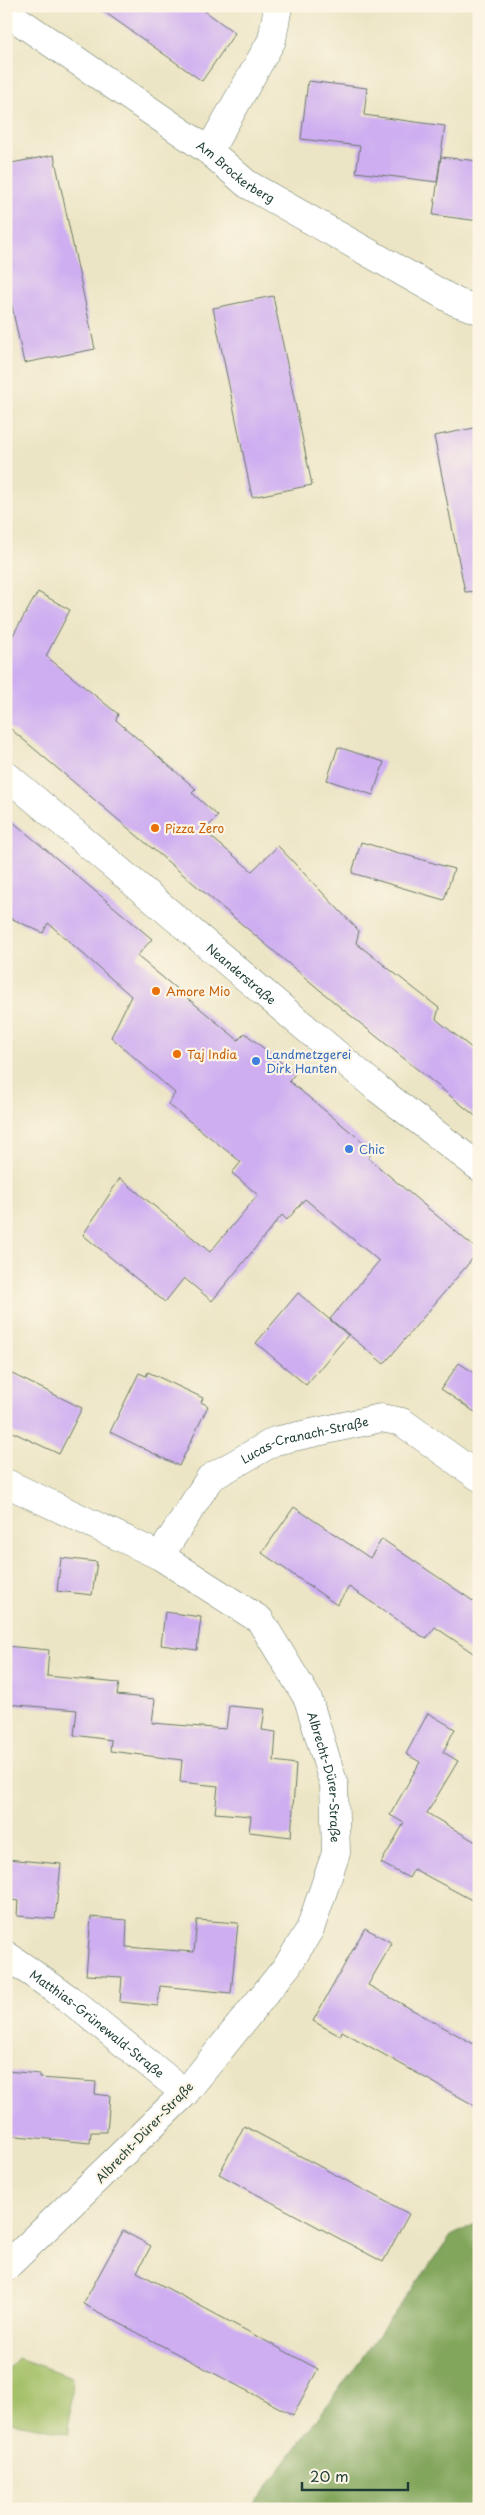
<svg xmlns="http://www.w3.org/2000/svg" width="485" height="2515" viewBox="0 0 485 2515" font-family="'Playpen Sans',sans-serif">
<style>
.green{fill:#a3bf66;stroke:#617e4d}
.forest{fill:#82a65b;stroke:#507248}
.building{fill:#ceadf1}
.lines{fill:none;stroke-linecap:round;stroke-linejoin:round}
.minor-casing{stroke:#677867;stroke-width:29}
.major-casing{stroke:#677867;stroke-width:29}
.minor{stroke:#fff;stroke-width:28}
.major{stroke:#fff;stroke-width:28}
.food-dot{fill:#e8710a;stroke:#fcf5e5;stroke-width:2}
.shop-dot{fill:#3f7fe0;stroke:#fcf5e5;stroke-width:2}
.labels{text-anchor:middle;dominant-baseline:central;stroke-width:4.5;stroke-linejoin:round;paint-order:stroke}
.street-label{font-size:12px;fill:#1f3d34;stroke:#fcf5e5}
.food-label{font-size:12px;fill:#c56008;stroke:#fcf5e5;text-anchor:start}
.shop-label{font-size:12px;fill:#366cbe;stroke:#fcf5e5;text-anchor:start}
</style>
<rect width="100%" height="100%" fill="#fcf5e5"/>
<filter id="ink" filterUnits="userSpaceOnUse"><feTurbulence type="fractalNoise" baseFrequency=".02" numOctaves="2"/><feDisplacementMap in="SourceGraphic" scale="10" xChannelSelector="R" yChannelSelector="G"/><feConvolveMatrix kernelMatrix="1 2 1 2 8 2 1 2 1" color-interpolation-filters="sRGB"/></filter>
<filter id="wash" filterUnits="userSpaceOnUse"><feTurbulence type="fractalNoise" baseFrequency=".0096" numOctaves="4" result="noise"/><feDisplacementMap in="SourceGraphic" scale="20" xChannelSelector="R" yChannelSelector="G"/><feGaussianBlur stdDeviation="1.12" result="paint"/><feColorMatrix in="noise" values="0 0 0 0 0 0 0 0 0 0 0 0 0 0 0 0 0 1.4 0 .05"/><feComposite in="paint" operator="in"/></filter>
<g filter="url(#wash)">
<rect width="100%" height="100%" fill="#ece5c5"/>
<polygon class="green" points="18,2358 72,2377 69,2433 6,2421 6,2371"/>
<polygon class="forest" points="479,2222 479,2509 251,2509 451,2236"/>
<g id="blocks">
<g class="building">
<polygon points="96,6 198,6 235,33 202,81"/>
<polygon points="308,81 367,88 364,115 445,126 437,182 356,172 360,146 301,139"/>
<polygon points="54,155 95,349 24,363 6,279 6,164"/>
<polygon points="441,157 479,161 479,221 433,215"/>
<polygon points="273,296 312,485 252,497 213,308"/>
<polygon points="479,427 479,591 465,592 434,436"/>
<polygon points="38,592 70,610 46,656 118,714 116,720 196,789 192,793 218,816 204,831 252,871 278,846 359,931 356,943 439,1008 436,1019 479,1054 479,1119 340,1007 6,725 6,647"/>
<polygon points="338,747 384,762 373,795 327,780"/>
<polygon points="6,816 152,939 137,956 238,1040 245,1033 295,1074 289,1081 374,1151 368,1158 479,1251 384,1364 330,1319 379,1261 305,1199 287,1220 282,1215 212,1301 184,1278 165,1302 83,1235 120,1178 210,1252 258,1195 232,1173 241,1162 168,1104 175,1093 111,1037 131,996 48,923 43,933 6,916"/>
<polygon points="361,842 454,869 444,900 352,873"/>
<polygon points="298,1293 348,1335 306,1385 256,1343"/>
<polygon points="459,1363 479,1376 479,1415 441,1389"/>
<polygon points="6,1371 82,1408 59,1454 6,1429"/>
<polygon points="148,1372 203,1398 201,1402 208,1406 179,1466 110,1432 139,1373 146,1376"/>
<polygon points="294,1507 370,1558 382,1539 479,1605 479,1657 435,1627 426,1639 349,1587 337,1605 262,1553"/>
<polygon points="61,1558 97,1562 92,1595 57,1591"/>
<polygon points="165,1612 201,1617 197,1650 161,1645"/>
<polygon points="6,1646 49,1650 47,1676 119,1683 117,1695 155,1699 152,1723 226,1729 229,1706 265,1709 262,1730 276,1732 274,1761 296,1764 291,1837 249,1832 251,1816 215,1813 218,1786 180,1782 182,1760 110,1751 111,1740 74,1735 77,1710 6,1704"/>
<polygon points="428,1713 455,1729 443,1752 458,1761 427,1813 479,1844 479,1904 414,1869 409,1878 381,1863 404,1823 390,1815 420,1762 406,1754"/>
<polygon points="6,1859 61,1864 55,1919 17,1916 18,1901 6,1899"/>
<polygon points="91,1917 127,1920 126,1947 194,1952 197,1920 238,1923 231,1993 160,1986 158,2006 120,2002 122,1977 86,1975"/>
<polygon points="365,1928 392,1943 368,1985 479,2047 479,2108 342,2031 340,2036 313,2021"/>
<polygon points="6,2071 40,2074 40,2078 96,2082 95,2094 110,2096 107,2132 91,2132 90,2143 6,2135"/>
<polygon points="244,2126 409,2214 383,2262 219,2174"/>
<polygon points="123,2231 151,2246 137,2272 318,2369 293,2415 83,2304"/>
</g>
</g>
</g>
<g filter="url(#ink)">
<use href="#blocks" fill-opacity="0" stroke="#677867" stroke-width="1"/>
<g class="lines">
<g class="minor-casing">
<g id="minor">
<path id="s1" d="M6,12L209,151L247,184L456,302L479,310"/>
<polyline points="209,151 272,40 278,6"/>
<path id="s2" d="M6,1483L160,1556L260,1620L308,1699L334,1785L336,1853L310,1929L288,1965L185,2093L6,2267"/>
<path id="s3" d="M160,1556L210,1478L275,1441L381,1418L402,1422L479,1477"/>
<path id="s4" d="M6,1955L69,1999L185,2093"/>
</g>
</g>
<g class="major-casing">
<g id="major">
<path id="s5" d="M6,775L378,1089L479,1167"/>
</g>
</g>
<use href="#minor" class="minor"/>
<use href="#major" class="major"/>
</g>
</g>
<g class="food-dot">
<circle cx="155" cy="828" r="5"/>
<circle cx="156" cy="991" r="5"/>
<circle cx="177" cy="1054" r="5"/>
</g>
<g class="shop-dot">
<circle cx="256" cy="1061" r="5"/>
<circle cx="349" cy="1149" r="5"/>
</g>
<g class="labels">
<g class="street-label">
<text stroke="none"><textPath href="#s1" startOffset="280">Am Brockerberg</textPath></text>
<text stroke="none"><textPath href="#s5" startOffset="308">Neanderstraße</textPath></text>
<text stroke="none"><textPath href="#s3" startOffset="196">Lucas-Cranach-Straße</textPath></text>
<text stroke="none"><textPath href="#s2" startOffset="462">Albrecht-Dürer-Straße</textPath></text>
<text stroke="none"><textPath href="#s4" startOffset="114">Matthias-Grünewald-Straße</textPath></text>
<text transform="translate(144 2132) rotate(-46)">Albrecht-Dürer-Straße</text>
</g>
<g class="food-label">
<text x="165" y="828">Pizza Zero</text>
<text x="166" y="991">Amore Mio</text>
<text x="187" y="1054">Taj India</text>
</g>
<g class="shop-label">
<text x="266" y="1054">Landmetzgerei<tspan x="266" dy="14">Dirk Hanten</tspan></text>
<text x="359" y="1149">Chic</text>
</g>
</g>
<rect width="485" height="2515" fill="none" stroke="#fcf5e5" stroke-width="25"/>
<path d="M302 2482v8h106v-8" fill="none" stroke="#1f3d34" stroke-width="2.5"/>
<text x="310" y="2482" font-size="15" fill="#1f3d34" stroke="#fcf5e5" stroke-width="4" paint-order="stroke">20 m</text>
</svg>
